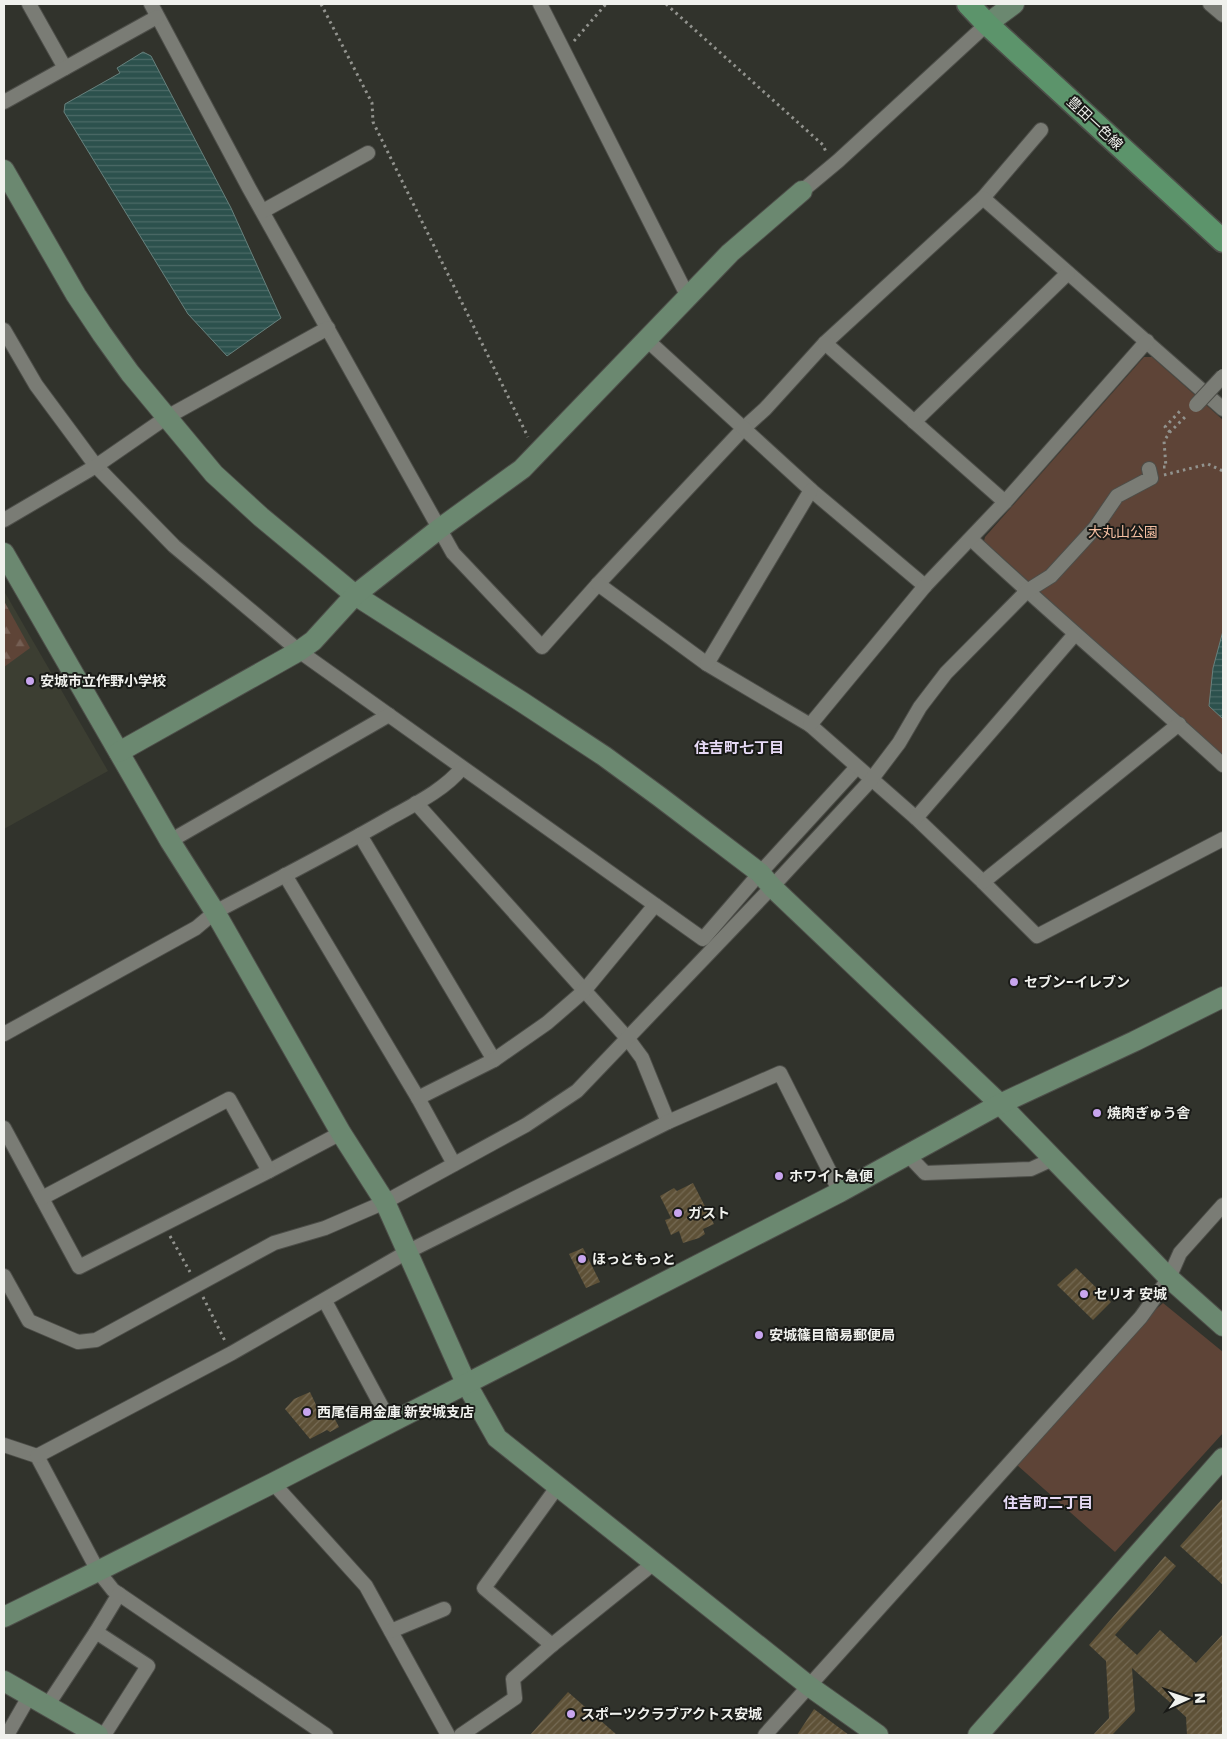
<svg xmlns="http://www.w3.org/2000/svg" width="1227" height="1739" viewBox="0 0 1227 1739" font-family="Poppins,'Noto Sans JP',sans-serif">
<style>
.built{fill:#3c3e32}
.forest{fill:url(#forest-firs)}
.green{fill:#5e4437}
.water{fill:url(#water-rules);stroke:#67817d}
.building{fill:url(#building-hatch)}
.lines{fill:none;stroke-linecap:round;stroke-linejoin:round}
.street-casing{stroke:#4d4e49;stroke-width:16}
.secondary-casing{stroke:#4d4e49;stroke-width:22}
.primary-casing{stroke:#4d4e49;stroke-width:25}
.path{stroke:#92938e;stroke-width:3;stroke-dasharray:2.5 4;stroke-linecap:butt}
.street{stroke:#7a7c75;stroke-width:14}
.secondary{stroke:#6b8870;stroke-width:20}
.primary{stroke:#5c946b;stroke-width:22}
.street-bridge-casing{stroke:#4d4e49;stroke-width:16;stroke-linecap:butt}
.street-bridge{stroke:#7a7c75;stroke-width:14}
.poi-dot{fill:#c8a5ee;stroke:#191a17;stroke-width:2}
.labels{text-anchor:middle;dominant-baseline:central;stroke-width:4;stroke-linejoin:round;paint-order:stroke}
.street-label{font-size:14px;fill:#f0f1ed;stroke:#191a17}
.park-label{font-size:14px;fill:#f5bfa2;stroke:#191a17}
.poi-label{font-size:14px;font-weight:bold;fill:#f0f1ed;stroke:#191a17;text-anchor:start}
.neighbourhood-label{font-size:15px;font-weight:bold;fill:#e7daf6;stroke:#191a17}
</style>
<defs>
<pattern id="forest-firs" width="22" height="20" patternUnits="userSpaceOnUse" patternTransform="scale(1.25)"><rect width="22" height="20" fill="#5e4437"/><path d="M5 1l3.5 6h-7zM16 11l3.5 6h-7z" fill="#755f54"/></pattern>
<pattern id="water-rules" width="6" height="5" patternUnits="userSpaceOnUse" patternTransform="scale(1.25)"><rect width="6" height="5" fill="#2c514d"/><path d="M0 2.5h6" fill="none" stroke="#4b6a67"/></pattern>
<pattern id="building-hatch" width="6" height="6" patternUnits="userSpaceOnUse" patternTransform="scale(1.25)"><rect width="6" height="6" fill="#5e5137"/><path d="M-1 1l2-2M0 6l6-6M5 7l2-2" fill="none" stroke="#756a54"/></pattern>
</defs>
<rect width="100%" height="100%" fill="#31332c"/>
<polygon class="built" points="4,591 108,771 4,829"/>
<polygon class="forest" points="4,601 30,648 4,667"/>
<g class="green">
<polygon points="1144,357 1152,357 1223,420 1223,758 984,541 985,537"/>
<polygon points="1163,1303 1223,1352 1223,1433 1115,1552 1017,1465 1153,1312"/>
</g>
<g class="water">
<polygon points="143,52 151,56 231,208 281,318 227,356 188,314 64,112 65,104 120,73 117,68"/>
<polygon points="1223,631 1223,719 1209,706 1213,668"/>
</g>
<g class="building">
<polygon points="693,1183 714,1224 703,1229 705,1234 699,1238 683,1243 679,1231 671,1235 665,1220 671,1218 660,1196 674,1188 677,1191"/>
<polygon points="583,1248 600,1282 586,1288 569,1254"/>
<polygon points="1076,1268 1111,1302 1093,1320 1057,1285"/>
<polygon points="310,1392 318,1409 328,1406 339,1427 330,1432 327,1430 310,1439 285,1409 294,1399"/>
<polygon points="1223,1498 1223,1585 1180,1546"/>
<polygon points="1165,1556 1176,1566 1115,1635 1137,1655 1160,1630 1196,1663 1223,1634 1223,1735 1187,1735 1186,1717 1132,1668 1135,1711 1112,1735 1093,1735 1109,1718 1106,1661 1089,1645"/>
<polygon points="568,1692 617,1735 530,1735"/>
<polygon points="814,1709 849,1735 797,1735"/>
</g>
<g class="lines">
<g class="street-casing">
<g id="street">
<polyline points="29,4 65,68"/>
<polyline points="151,4 249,188 453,553 542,647 598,584 744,428 765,409 825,343 983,198 1041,130"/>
<polyline points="540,4 688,297"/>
<polyline points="1210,4 1223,15"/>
<polyline points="4,102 157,17"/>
<polyline points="802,191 838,161 987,24"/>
<polyline points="983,198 1223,409"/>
<polyline points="263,211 368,153"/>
<polyline points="4,330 36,385 96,466 174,546 299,651 703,939 760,873 857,767"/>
<polyline points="647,340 811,490 925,586"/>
<polyline points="825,343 1005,502"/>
<polyline points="914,422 1068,273"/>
<polyline points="4,520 96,466 167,417 328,328"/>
<path d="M971,539C1053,616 1140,689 1223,765"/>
<polyline points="598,584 707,664 810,725 916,818 983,882 1037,936 1223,839"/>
<polyline points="707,664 811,490"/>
<polyline points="810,725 925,586 1005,502 1147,341"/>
<polyline points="416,803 628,1039 642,1058 668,1122"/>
<polyline points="916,818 1075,634"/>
<polyline points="360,835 494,1060"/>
<polyline points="170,841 389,715"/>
<polyline points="285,875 418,1098 454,1164"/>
<polyline points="983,882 1179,724"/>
<path d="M4,1034L196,928L215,912C274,881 333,851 390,818C415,804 444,790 462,768"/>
<polyline points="418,1098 494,1060 547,1023 584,991 655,905"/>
<polyline points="4,1128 79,1267 269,1171 341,1133"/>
<polyline points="908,1155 925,1173 1031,1169 1053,1159"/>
<polyline points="42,1198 229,1099 269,1171"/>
<polyline points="4,1276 29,1321 78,1342 96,1340 274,1243 325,1228 385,1202 526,1125 577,1091 772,887 871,780 899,743 920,707 946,673 1027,591 1051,576 1095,528 1117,496 1151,478 1149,469"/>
<polyline points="325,1301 390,1422"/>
<polyline points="4,1445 37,1456 98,1571 113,1590 326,1735"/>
<polyline points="37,1456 232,1353 407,1252 668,1122 780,1073 840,1192"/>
<polyline points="273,1483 366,1586 448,1735"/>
<polyline points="391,1631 444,1609"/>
<polyline points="96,1632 148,1666 104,1735"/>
<polyline points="552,1645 484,1588 558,1486"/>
<polyline points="47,1706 96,1632 119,1594"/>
<polyline points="7,1735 30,1695"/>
<polyline points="461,1735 515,1698 513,1679 552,1645 654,1563"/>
<polyline points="765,1735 1141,1317 1169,1278 1180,1253 1223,1205"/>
</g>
</g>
<g class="secondary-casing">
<g id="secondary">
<polyline points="987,24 1014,4"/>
<polyline points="4,170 76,295 102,334 130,373 214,474 261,517 355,595 522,702 604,756 660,797 760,873 772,887 1000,1104 1169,1278 1223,1326"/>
<polyline points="4,553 170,841 215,912 341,1133 385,1202 466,1383 497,1438 809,1686 878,1735"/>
<polyline points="119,752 299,651 313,641 355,595 439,529 522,469 730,253 802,191"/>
<polyline points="4,1617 98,1571 273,1483 840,1192 1000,1104 1135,1041 1223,997"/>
<polyline points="4,1681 98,1735"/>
<polyline points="978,1735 1223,1458"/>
</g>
</g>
<g class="primary-casing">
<polyline id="primary" points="968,4 987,24 1223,241"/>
</g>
<g class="path">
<polyline points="321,4 372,103 373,122 528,437"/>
<polyline points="666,4 823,145 826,152"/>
<polyline points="574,41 606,4"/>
<polyline points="1170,432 1165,427 1180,411"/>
<polyline points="1163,467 1166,467 1164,441 1170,432 1187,415"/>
<polyline points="1164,475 1208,464 1223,471"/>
<polyline points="170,1236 190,1272"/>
<polyline points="203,1297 225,1341"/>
</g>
<use href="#street" class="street"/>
<use href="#secondary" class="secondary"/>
<use href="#primary" class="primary"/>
<g class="street-bridge-casing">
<polyline id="street-bridge" points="1196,405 1223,376"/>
</g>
<use href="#street-bridge" class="street-bridge"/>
</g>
<g class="poi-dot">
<circle cx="30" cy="681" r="5"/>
<circle cx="1014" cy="982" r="5"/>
<circle cx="1097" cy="1113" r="5"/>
<circle cx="779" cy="1176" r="5"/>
<circle cx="678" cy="1213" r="5"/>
<circle cx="582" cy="1259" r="5"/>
<circle cx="1084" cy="1294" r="5"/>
<circle cx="759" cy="1335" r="5"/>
<circle cx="307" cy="1412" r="5"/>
<circle cx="571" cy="1714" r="5"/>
</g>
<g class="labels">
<g class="street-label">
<text transform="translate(1095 123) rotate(43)">豊田一色線</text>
</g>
<g class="park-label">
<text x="1123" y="532">大丸山公園</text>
</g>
<g class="poi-label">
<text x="40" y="681">安城市立作野小学校</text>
<text x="1024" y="982">セブン-イレブン</text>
<text x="1107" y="1113">焼肉ぎゅう舎</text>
<text x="789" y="1176">ホワイト急便</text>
<text x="688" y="1213">ガスト</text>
<text x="592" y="1259">ほっともっと</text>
<text x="1094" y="1294">セリオ 安城</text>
<text x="769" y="1335">安城篠目簡易郵便局</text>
<text x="317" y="1412">西尾信用金庫 新安城支店</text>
<text x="581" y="1714">スポーツクラブアクトス安城</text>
</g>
<g class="neighbourhood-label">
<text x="739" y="747">住吉町七丁目</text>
<text x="1048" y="1502">住吉町二丁目</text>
</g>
</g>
<rect width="1227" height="1739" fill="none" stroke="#f0f1ed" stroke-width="10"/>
<g transform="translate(1187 1699) rotate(87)" stroke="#191a17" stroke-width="4" paint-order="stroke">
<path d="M0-4L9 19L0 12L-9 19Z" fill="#f0f1ed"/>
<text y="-8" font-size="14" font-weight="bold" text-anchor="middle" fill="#f0f1ed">N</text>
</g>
</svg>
